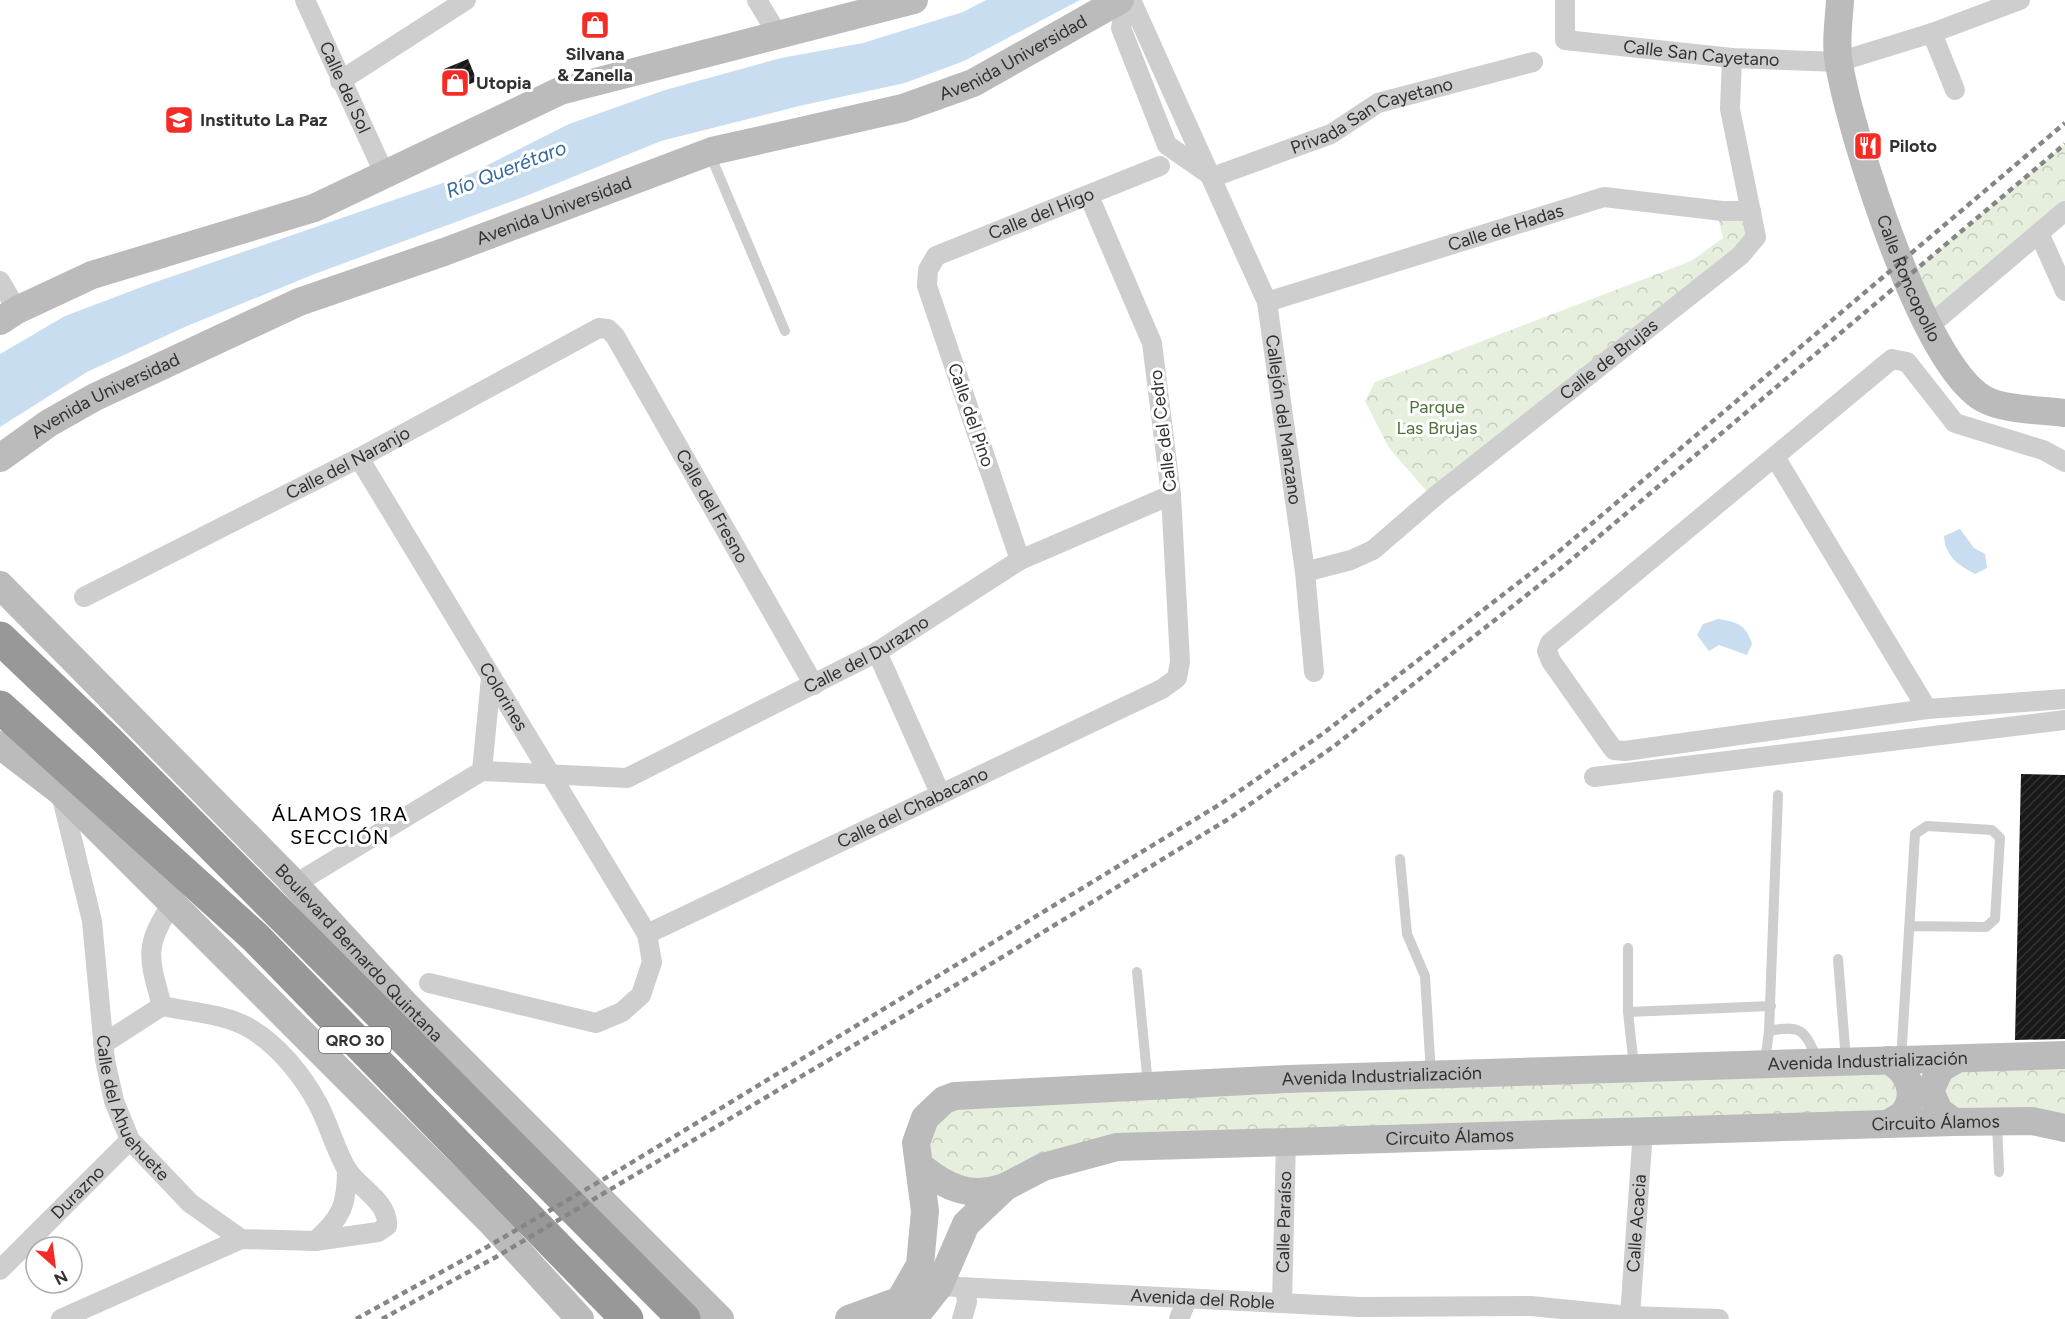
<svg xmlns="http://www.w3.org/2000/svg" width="2065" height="1319" viewBox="0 0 2065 1319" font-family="Figtree,sans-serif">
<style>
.park{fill:url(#park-crowns)}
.water{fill:#c9ddf0}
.building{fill:url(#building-hatch)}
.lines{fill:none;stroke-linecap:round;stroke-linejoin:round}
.lane{stroke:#cecece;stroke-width:10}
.street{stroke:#cecece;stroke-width:20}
.secondary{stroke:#bbb;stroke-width:28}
.highway{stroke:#989898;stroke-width:33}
.rail{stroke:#868686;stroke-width:4.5;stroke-dasharray:6 4.5;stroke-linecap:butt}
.labels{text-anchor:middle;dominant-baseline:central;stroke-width:6;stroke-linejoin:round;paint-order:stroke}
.shield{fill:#fff;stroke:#6f6f6f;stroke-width:1.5}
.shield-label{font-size:16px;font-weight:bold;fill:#313131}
.street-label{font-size:18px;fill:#313131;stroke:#fff}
.poi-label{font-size:18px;font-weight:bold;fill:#313131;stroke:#fff;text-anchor:start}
.park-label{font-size:18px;fill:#4e7239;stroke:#fff}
.water-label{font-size:20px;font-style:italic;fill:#366a9c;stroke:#fff}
.neighbourhood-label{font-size:20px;letter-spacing:1.5px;fill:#000;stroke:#fff}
</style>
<defs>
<pattern id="park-crowns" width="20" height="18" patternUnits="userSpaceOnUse" patternTransform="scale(1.5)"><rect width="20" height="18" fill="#e6efde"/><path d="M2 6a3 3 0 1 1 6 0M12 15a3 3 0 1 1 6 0" fill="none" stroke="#c6cdbf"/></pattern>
<pattern id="building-hatch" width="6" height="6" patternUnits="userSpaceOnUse" patternTransform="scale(1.5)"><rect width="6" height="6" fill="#181818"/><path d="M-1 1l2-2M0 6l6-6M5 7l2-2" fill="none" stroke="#313131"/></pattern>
</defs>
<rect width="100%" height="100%" fill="#fff"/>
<g class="park">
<polygon points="2065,144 2065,211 1929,326 1915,270"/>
<polygon points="1714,202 1745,204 1754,235 1429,494 1389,448 1365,401 1375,382 1691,261 1723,238"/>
<polygon points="2065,1065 2065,1117 1943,1107 1936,1090 1949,1070"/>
<polygon points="1894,1070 1906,1092 1889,1113 1118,1137 985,1189 928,1158 932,1124 953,1106"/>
</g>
<g class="water">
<polygon points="986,0 1080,0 964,61 905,83 799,106 661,141 526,196 312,275 187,326 87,372 0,427 0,354 65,316 147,285 472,173 569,124 665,90 781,58 863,43 963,12"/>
<path d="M1960,529L1974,548L1985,554L1987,568L1975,574C1958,565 1945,556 1944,536Z"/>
<path d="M1718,619C1738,622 1746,625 1752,644L1747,655L1719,645L1709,651L1697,635L1703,624Z"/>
</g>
<g class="building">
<polygon points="468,59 477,81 453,91 444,69"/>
<polygon points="2021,774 2065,775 2065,1039 2015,1040"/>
</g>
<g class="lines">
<g class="lane">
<polyline points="709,152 785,331"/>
<polyline points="1400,859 1407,934 1425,976 1431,1074"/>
<polyline points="1628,948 1628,1012 1634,1067"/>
<polyline points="1838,959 1846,1060"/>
<polyline points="1137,972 1148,1085"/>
<polyline points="1628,1012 1771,1006"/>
<polyline points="1769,1031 1778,795"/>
<polyline points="1901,1060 1915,834 1927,826 1992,830 2000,838 1995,919 1986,927 1911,926"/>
<path d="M1765,1062L1769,1031C1803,1024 1804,1031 1818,1060"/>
<polyline points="1997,1122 1999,1172"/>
</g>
<g class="street">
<path id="s1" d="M305,0L385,175"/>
<polyline points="757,0 778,35"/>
<polyline points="1127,0 1121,28 1167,145 1213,177"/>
<path id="s2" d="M1131,0L1267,302L1305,572L1314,672"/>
<path id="s3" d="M1565,0V40L1732,58L1838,62L1932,33L2020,0"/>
<polyline points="1932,33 1955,90"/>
<polyline points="340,81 466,0"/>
<path id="s4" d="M1213,177L1331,134L1378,103L1533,62"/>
<polyline points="2039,233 2065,291"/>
<polyline points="0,281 17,310"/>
<path id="s5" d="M1267,302L1604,197L1722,211H1751"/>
<polyline points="1929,326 2065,211"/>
<polyline points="1775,457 1927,709"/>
<path id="s6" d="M359,458L647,934L652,962L641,995L622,1012L596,1023L429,983"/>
<polyline points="2065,462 2043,450 1955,423 1907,362 1892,359 1550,643 1547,651 1551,661 1608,742 1614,750 1625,751 1927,709 2065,699"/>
<path id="s7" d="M1020,560L927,286L928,270L936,256L1160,166"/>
<path id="s8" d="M1305,572L1351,560L1373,550L1438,494L1740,256L1756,237L1730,109L1732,58"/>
<path id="s9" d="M84,597L359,458L599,328L608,329L615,336L814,685"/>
<polyline points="877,652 940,793"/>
<polyline points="482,771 491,678"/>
<polyline points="1594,777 2065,720"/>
<path id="s10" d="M61,794L92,921L105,1060L114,1101L130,1140L190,1203L241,1239L315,1241L378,1232L387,1226C389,1201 357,1187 346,1168C335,1148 329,1125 318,1104C303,1076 279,1046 251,1029C227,1014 190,1012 162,1006L103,1044"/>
<path id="s11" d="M295,884L482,771L627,778L877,652L1020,560L1171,495"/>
<path id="s12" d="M647,934L1162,689L1177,678L1180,662L1171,495L1152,343L1089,196"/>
<path d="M162,1006C149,958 143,947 172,904"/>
<path d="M315,1241C342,1218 347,1204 347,1169"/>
<path id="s13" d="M0,1270L130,1140"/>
<path id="s14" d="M939,1286L1360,1307L1531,1306L1630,1316L1719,1319"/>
<path id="s15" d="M1282,1303L1286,1141"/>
<path id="s16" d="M1630,1316L1643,1130"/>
<polyline points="61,1319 241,1239"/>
<polyline points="962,1319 967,1302 965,1288"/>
<polyline points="1179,1319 1187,1299"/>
</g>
<g class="secondary">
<path id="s17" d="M1840,0C1839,20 1835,44 1839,64C1851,134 1923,366 1984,399C2003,410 2042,410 2065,413"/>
<polyline points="0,321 17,310 92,275 314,208 560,91 914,0"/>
<path id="s18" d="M0,458L49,423L95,397L299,302L444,252L712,151L903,108L973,83L1120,0"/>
<path id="s19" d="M0,585L287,876L405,1004L720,1319"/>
<polyline points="0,745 61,792 491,1222 580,1319"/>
<polyline points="1954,1122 1939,1111 1930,1091 1940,1069 1957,1059"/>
<path d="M1888,1124C1893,1120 1901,1117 1904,1113C1919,1094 1907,1069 1888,1060"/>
<path d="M921,1167C947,1188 971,1199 1005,1187"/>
<polyline points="849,1319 893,1303"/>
<path id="s20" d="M878,1319L900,1300L920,1265L925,1211L916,1143L925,1118L944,1100L955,1096L1288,1079L2065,1055"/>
<path id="s21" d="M913,1319L939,1286L966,1224L1005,1187L1043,1167L1117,1147L1954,1122L2032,1121L2065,1128"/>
</g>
<g class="highway">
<polyline points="0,638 107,740 684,1319"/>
<polyline points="0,707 255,937 627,1319"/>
</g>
<g class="rail">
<polyline points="356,1319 487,1247 621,1169 1222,803 1321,735 1557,553 2065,123"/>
<polyline points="382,1319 496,1257 981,970 1230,818 1333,747 1565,565 2065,144"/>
</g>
</g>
<defs>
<g id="shop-square" transform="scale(1.5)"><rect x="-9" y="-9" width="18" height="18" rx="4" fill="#f52c26" stroke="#fff"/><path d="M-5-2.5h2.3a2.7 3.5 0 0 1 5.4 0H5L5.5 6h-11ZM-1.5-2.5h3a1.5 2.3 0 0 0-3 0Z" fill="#fff"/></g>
<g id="school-square" transform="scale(1.5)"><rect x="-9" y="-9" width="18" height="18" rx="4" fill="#f52c26" stroke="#fff"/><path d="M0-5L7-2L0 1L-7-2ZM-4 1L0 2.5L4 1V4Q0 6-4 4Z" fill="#fff"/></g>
<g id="restaurant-square" transform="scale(1.5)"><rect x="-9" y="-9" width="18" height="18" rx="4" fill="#f52c26" stroke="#fff"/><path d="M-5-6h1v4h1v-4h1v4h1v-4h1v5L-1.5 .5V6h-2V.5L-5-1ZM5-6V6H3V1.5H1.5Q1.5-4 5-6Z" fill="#fff"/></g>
</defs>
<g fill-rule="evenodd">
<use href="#shop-square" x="595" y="25"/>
<use href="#shop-square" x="455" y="83"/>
<use href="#school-square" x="179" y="120"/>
<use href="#restaurant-square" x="1868" y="146"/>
</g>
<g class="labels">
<rect class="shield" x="319" y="1027" width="72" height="26" rx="4.5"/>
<g class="shield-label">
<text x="355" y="1040">QRO 30</text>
</g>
<g class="street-label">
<text stroke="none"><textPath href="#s3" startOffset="177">Calle San Cayetano</textPath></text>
<text stroke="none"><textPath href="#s18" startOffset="1095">Avenida Universidad</textPath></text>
<text stroke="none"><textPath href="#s1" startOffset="96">Calle del Sol</textPath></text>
<text stroke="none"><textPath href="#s4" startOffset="171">Privada San Cayetano</textPath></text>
<text stroke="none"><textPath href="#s18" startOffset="609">Avenida Universidad</textPath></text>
<text stroke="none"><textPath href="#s7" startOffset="435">Calle del Higo</textPath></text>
<text stroke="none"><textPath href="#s5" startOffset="250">Calle de Hadas</textPath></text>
<text stroke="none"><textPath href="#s17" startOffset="290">Calle Roncopollo</textPath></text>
<text stroke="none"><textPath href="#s8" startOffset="375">Calle de Brujas</textPath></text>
<text stroke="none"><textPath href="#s18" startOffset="123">Avenida Universidad</textPath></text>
<text transform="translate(971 415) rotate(71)">Calle del Pino</text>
<text stroke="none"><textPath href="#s2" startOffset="450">Callejón del Manzano</textPath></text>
<text transform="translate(1163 431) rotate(-97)">Calle del Cedro</text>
<text stroke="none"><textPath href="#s9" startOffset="296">Calle del Naranjo</textPath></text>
<text stroke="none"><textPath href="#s9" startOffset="796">Calle del Fresno</textPath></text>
<text stroke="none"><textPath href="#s11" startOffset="633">Calle del Durazno</textPath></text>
<text stroke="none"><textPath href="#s6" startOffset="279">Colorines</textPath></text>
<text stroke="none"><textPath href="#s12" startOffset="294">Calle del Chabacano</textPath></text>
<text stroke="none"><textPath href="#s19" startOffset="514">Boulevard Bernardo Quintana</textPath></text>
<text stroke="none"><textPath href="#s20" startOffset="1170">Avenida Industrialización</textPath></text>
<text stroke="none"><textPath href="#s20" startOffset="684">Avenida Industrialización</textPath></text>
<text stroke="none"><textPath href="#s10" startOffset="326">Calle del Ahuehuete</textPath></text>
<text stroke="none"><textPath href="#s21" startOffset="1102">Circuito Álamos</textPath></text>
<text stroke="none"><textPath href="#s21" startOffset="616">Circuito Álamos</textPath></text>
<text stroke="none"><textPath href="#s13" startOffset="110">Durazno</textPath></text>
<text stroke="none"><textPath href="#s15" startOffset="81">Calle Paraíso</textPath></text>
<text stroke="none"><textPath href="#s16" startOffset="93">Calle Acacia</textPath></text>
<text stroke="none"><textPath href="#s14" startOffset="264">Avenida del Roble</textPath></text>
</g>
<g class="poi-label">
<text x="595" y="54" text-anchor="middle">Silvana<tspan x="595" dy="21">&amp; Zanella</tspan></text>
<text x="476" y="83">Utopia</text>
<text x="200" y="120">Instituto La Paz</text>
<text x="1889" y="146">Piloto</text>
</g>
<g class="park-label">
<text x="1437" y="407">Parque<tspan x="1437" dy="21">Las Brujas</tspan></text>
</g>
<g class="water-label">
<text transform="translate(506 169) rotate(-21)">Río Querétaro</text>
</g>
<g class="neighbourhood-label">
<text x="340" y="814">ÁLAMOS 1RA<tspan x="340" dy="23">SECCIÓN</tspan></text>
</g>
</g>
<g transform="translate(54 1265) rotate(152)"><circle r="28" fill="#ffffff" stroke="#adadad" stroke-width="1.5"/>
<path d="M0-4.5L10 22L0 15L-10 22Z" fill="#f52c26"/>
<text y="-9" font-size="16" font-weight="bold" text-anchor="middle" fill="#313131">N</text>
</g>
</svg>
